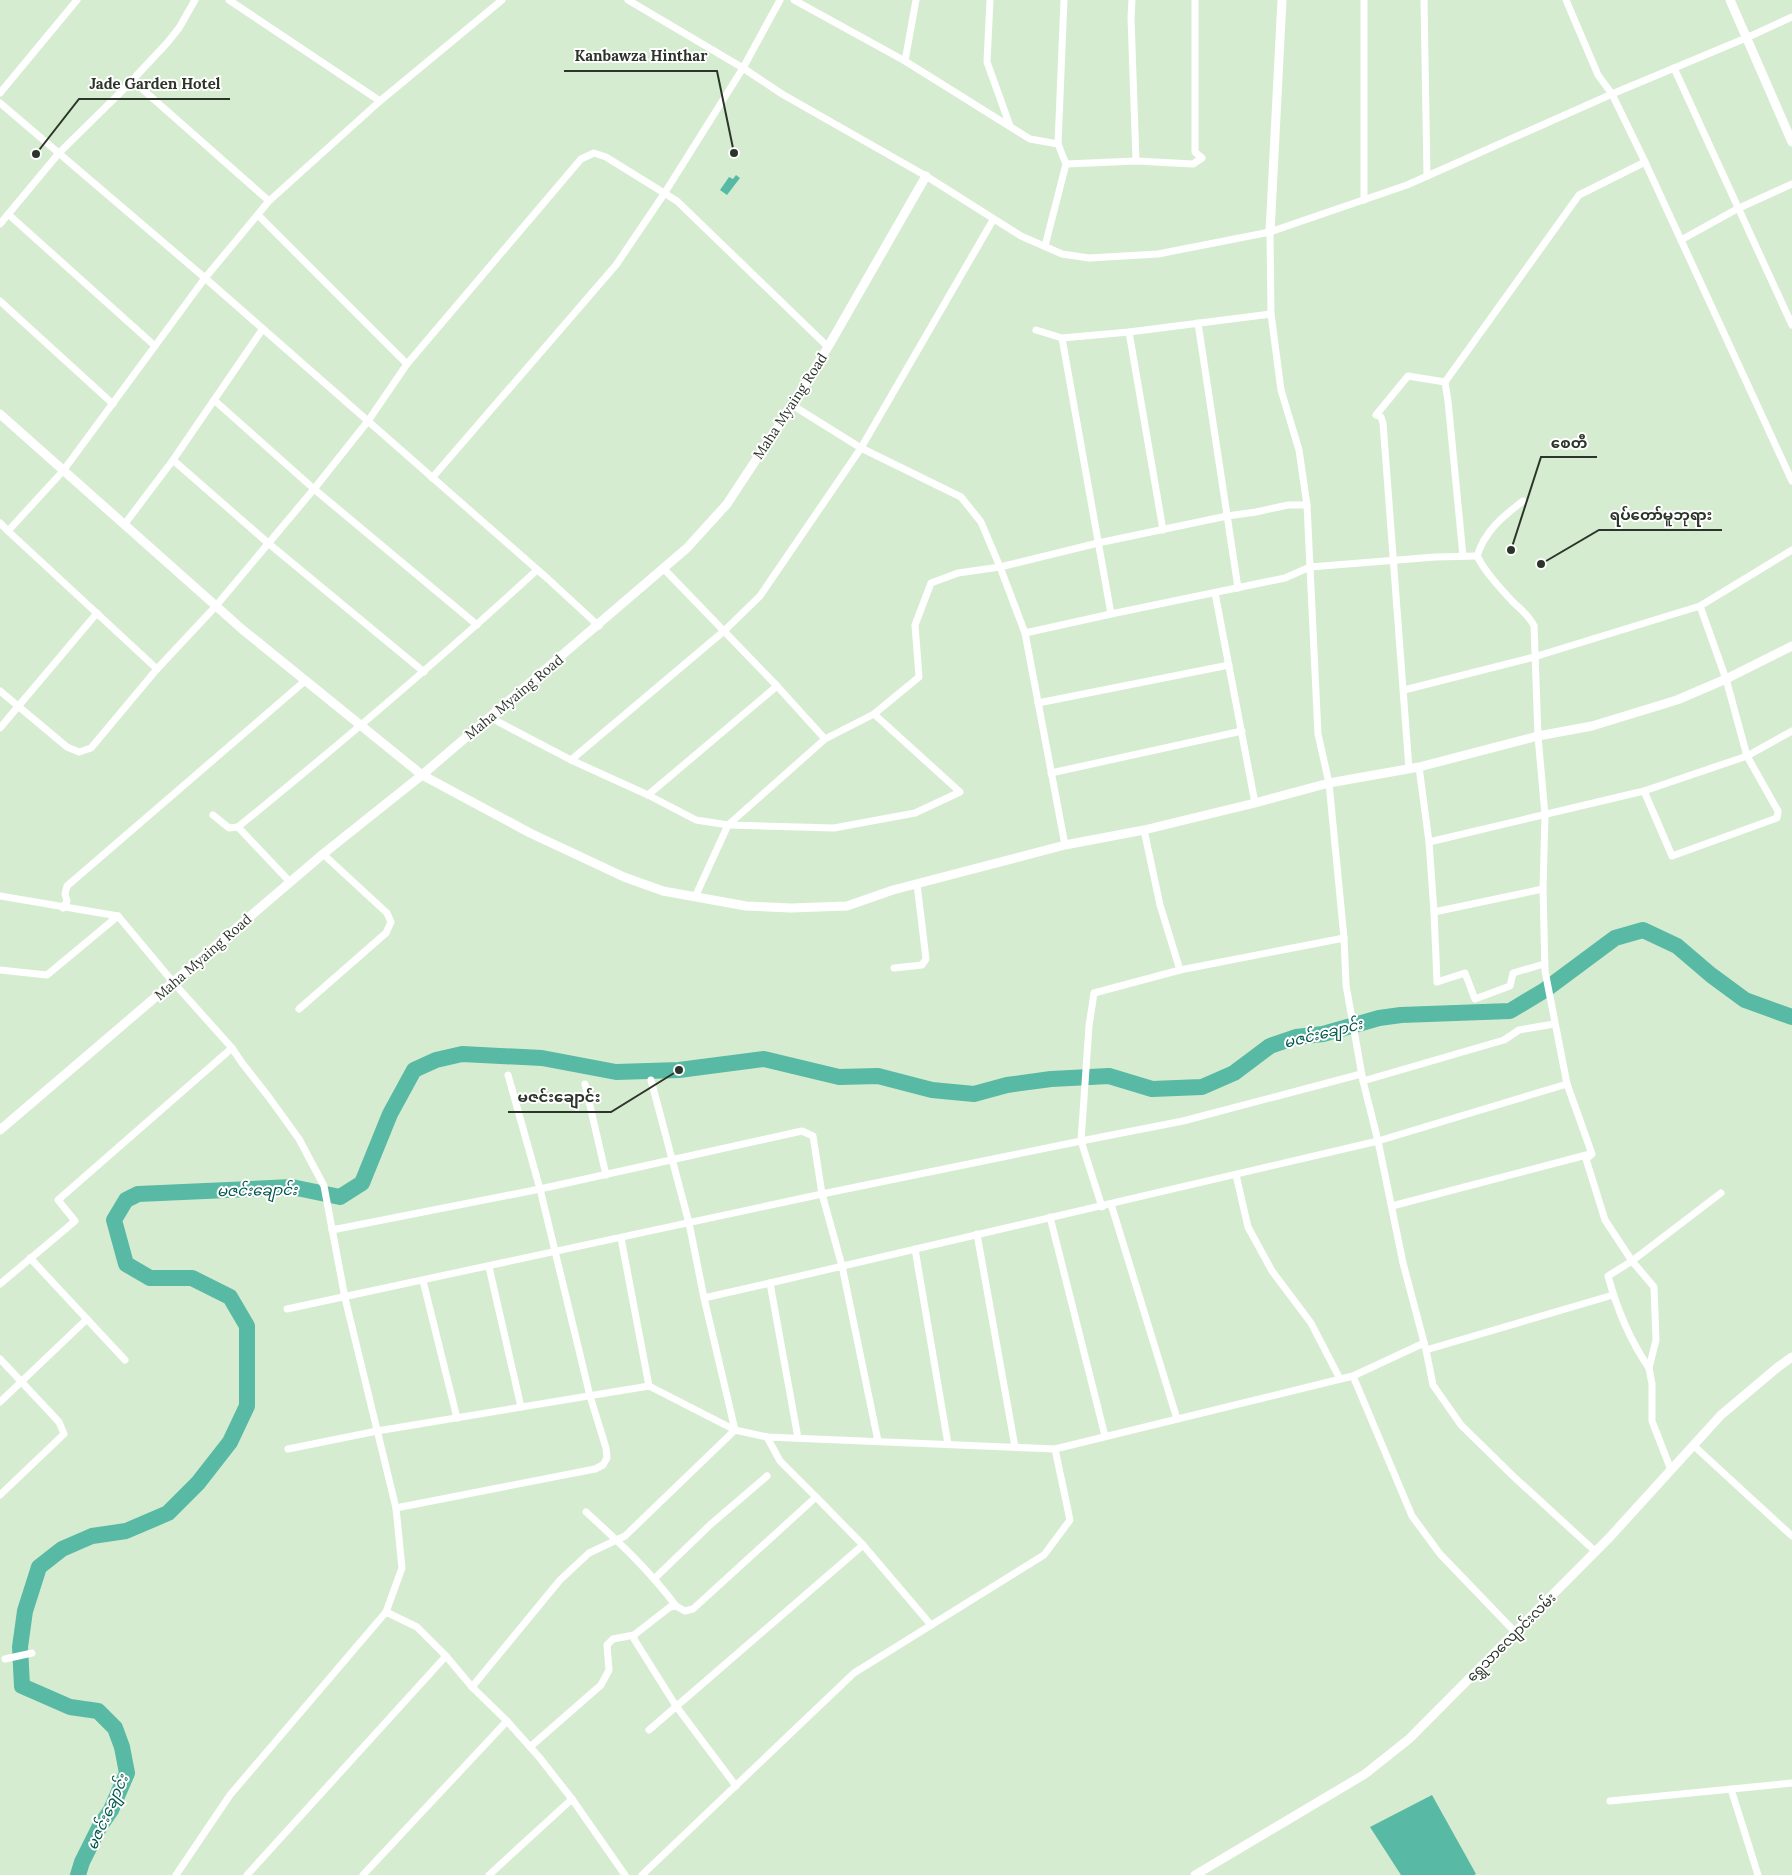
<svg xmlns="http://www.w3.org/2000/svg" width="1792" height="1875" viewBox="0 0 1792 1875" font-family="Lora,'Noto Sans Myanmar',serif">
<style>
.water{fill:#58b9a4}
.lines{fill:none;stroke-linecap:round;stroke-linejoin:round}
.river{stroke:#58b9a4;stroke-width:16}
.minor{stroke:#fff;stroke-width:7}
.tertiary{stroke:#fff;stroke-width:9}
.labels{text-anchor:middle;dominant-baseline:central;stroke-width:4;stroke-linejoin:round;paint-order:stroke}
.street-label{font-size:14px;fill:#2c352a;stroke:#fff}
.water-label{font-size:15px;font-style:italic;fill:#00584a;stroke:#fff}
.leader{fill:none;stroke:#2c352a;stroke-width:2}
.callout-dot{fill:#2c352a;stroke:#fff;stroke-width:2}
.callout-label{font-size:15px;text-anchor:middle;font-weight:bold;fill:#2c352a;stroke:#fff;stroke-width:4;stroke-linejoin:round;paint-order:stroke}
</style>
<rect width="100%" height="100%" fill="#d6ecd0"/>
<g class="water">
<polygon points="736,175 740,178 727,195 720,190 729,177 733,179"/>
<polygon points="1432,1795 1476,1874 1474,1875 1401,1875 1370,1827"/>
</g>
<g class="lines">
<polyline class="river" points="78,1875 82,1862 100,1826 111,1810 127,1773 122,1747 115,1728 98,1711 70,1707 22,1686 20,1647 25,1611 39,1567 62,1549 92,1536 126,1531 168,1513 198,1483 230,1442 247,1406 247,1326 230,1297 192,1278 150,1278 126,1264 114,1220 126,1200 138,1194 292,1187 340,1197 362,1183 390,1114 414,1070 436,1060 462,1054 542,1058 616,1072 679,1070 764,1059 839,1077 878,1076 932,1090 974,1094 1007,1085 1051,1079 1109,1076 1152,1089 1202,1087 1234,1073 1270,1046 1296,1037 1323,1034 1379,1018 1401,1015 1510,1011 1545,990 1615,938 1643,930 1677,946 1711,975 1745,1000 1792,1017"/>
<g class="minor">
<polyline points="229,0 380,101"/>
<polyline points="628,0 743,68 782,94 926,176 1021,236 1062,254 1089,258 1158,254 1270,232 1407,185 1612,94 1746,38 1792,17"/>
<polyline points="794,0 905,61 1030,139 1058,144"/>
<polyline points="990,0 987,62 1010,126"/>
<polyline points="1132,0 1131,18 1136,161"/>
<polyline points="1424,0 1427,176"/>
<polyline points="1566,0 1598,75 1612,94 1645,162 1792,481"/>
<polyline points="905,61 916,0"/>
<polyline points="1674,68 1792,325"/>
<polyline points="132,80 269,201"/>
<polyline points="0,93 77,0"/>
<polyline points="0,103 205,278 548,579 599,626"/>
<polyline points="1066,164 1136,161 1193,164 1202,158 1195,152 1195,0"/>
<polyline points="1364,200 1364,0"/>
<polyline points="8,214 155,346"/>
<polyline points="258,215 407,364"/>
<polyline points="0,224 59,153 124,89 167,43 179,28 195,0"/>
<polyline points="1681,240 1737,209 1792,184"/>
<polyline points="1045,246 1066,164 1058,144 1064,0"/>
<polyline points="0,301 113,404"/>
<polyline points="1271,314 1281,390 1299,450 1307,505 1318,734 1329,783 1344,938 1346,985 1363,1081 1378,1141 1403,1263 1426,1350 1433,1385 1461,1425 1513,1476 1596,1552"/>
<polyline points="1198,323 1238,588"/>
<polyline points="1036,330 1062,338"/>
<polyline points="1129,332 1163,530"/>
<polyline points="214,400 314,489 477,625"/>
<polyline points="792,405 861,448 961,497 981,522 1000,567 1025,633"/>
<polyline points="173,460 262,330"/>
<polyline points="432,478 616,265 664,194 743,68 780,0"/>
<path d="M1523,501C1502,517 1485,531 1477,556C1486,573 1500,588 1513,602C1521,610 1529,615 1534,626L1538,736L1545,815L1543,889L1545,971L1567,1084L1592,1154L1586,1159L1605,1220L1632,1261L1654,1287L1656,1340L1649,1368L1652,1384V1421L1671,1470"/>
<polyline points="0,523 8,531 63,471 205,278 269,201 380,101 502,0"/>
<polyline points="124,525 173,460 268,543 424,672"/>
<polyline points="8,531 157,669"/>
<polyline points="1463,556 1448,401 1445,382 1579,195 1645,162"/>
<polyline points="664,569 777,686 825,739"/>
<polyline points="1215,593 1255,803"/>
<polyline points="1111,614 1285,578 1310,567 1435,557 1477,556"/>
<polyline points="1404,690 1534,657 1700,606 1792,550"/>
<polyline points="0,691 67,747 79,752 91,748 157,669 215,607 314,489 368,421 407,364 581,159 594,153 606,157 677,201 828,347"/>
<polyline points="1038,703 1229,665"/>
<polyline points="489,717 571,760 648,795 696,820 728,825 834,828 915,813 960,792 874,714"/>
<polyline points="0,728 97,613"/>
<polyline points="571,760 724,631 760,596 861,448 993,220"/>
<polyline points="1419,767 1429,842 1434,912 1543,889"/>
<polyline points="1409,769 1383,423 1381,417 1376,415 1408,376 1445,382"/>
<polyline points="1051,773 1242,731"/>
<polyline points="1644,791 1672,856 1777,818 1778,811 1747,756 1726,679 1700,606"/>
<polyline points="648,795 777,686"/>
<polyline points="213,815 229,828 238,827"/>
<polyline points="1144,830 1160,905 1180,970"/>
<polyline points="1429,842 1644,791 1747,756 1792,731"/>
<polyline points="1065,845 1025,633 1111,614 1062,338 1129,332 1271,314 1270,232"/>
<path d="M290,882L238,827C340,744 440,659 537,570"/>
<polyline points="0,896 118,916 173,982 232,1048 242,1063 268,1096 299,1139 324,1186 345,1298 396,1508 402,1568 386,1612 230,1795 176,1875"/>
<polyline points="695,897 728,825 825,739 874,714 919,677 915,625 931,583 958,573 1000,567 1098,543 1227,516 1256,512 1288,505 1307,505"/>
<polyline points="63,908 67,901 65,894 67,886 306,680"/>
<polyline points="1434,912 1437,982 1465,973 1475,999 1510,986 1513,973 1544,964"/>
<polyline points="894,968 922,965 926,959 917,884"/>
<polyline points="0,970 47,975 118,916"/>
<polyline points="299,1009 386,933 391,922 387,913 323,854"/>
<polyline points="1363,1081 1504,1040 1519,1030 1554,1024"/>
<polyline points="585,1084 606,1175"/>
<polyline points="1236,1175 1248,1227 1272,1271 1311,1323 1340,1379"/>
<polyline points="1111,1204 1177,1419"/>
<polyline points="1392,1206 1590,1154"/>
<polyline points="1102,1207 1081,1141 1183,1121 1361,1074"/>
<polyline points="1050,1217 1105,1436"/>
<polyline points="332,1230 540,1189 802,1131 813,1136 822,1194 842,1266 878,1441"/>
<polyline points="977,1234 1015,1447"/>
<polyline points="621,1238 649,1386"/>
<polyline points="915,1249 948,1444"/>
<polyline points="30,1258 125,1360"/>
<polyline points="489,1267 521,1407"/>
<polyline points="423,1281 457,1418"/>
<polyline points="0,1284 75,1221 58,1200 232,1048"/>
<polyline points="704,1298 770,1283"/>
<polyline points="287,1309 822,1194 1081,1141 1089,1026 1094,993 1180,970 1344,938"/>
<polyline points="1426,1350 1613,1295"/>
<polyline points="0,1359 59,1422 64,1434 0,1495"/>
<path d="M1649,1368C1629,1339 1617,1309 1608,1276L1632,1261L1721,1193"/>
<polyline points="1353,1376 1412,1516 1440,1554 1516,1633"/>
<polyline points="0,1402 87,1319"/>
<polyline points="767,1437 780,1461 816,1497"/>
<polyline points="798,1438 770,1283 1378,1141 1567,1084"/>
<polyline points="1693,1445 1792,1536"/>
<polyline points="288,1449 377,1431 649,1386 735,1430 767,1437 1055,1449 1070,1520 1044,1555 854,1673 642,1875"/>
<polyline points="1055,1449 1353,1376 1424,1343"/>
<polyline points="396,1508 595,1469 603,1465 607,1458 606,1448 590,1396 540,1189 508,1075"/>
<path d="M586,1512C618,1541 650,1571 676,1606"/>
<polyline points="654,1579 710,1525 767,1476"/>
<polyline points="386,1612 417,1627 446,1656 472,1687 507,1721 539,1757 572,1799 625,1875"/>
<polyline points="634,1635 634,1639 676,1706 736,1786"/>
<polyline points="5,1659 32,1653"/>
<polyline points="472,1687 560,1580 589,1553 625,1536 735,1430 704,1298 689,1223 651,1080"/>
<polyline points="649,1730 863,1545"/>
<polyline points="530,1747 601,1685 609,1670 607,1645 613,1639 634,1635 670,1607 676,1606 685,1611 693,1609 816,1497 863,1545 931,1625"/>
<polyline points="1731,1789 1758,1875"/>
<polyline points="1610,1801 1792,1783"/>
<polyline points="247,1875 446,1656"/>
<polyline points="363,1875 507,1721"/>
<polyline points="489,1875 572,1799"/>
</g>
<g class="tertiary">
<polyline points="1730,0 1792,142"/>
<polyline points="1270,232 1282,0"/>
<polyline points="0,414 243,630 422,775 530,833 624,877 663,891 746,906 791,908 847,906 893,890 1065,845 1144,830 1255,803 1329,783 1419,767 1538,736 1592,726 1677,700 1726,679 1792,646"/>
<polyline points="0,1130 323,854 422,775 687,548 727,504 792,405 828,347 926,176"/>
<polyline points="1195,1875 1365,1774 1409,1739 1609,1538 1721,1415 1778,1367 1792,1357"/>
</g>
</g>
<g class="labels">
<g class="street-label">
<text transform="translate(790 406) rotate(-57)">Maha Myaing Road</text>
<text transform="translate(514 697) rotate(-40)">Maha Myaing Road</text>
<text transform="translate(203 957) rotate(-41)">Maha Myaing Road</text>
<text transform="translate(1511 1637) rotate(-45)">ရွှေသာလျောင်းလမ်း</text>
</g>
<g class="water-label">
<text transform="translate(1323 1033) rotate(-14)">မဇင်းချောင်း</text>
<text transform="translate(257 1190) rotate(-1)">မဇင်းချောင်း</text>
<text transform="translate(107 1812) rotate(-66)">မဇင်းချောင်း</text>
</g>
</g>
<path class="leader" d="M734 153L717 71H564M36 154L79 99H230M1511 550L1541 457H1597M1541 564L1599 530H1722M679 1070L611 1112H508"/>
<g class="callout-dot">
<circle cx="734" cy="153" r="5"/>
<circle cx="36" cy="154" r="5"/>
<circle cx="1511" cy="550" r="5"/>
<circle cx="1541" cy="564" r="5"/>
<circle cx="679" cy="1070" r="5"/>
</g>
<g class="callout-label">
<text x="641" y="61">Kanbawza Hinthar</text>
<text x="155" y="89">Jade Garden Hotel</text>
<text x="1569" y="448">စေတီ</text>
<text x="1661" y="520">ရပ်တော်မူဘုရား</text>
<text x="559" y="1102">မဇင်းချောင်း</text>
</g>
</svg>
